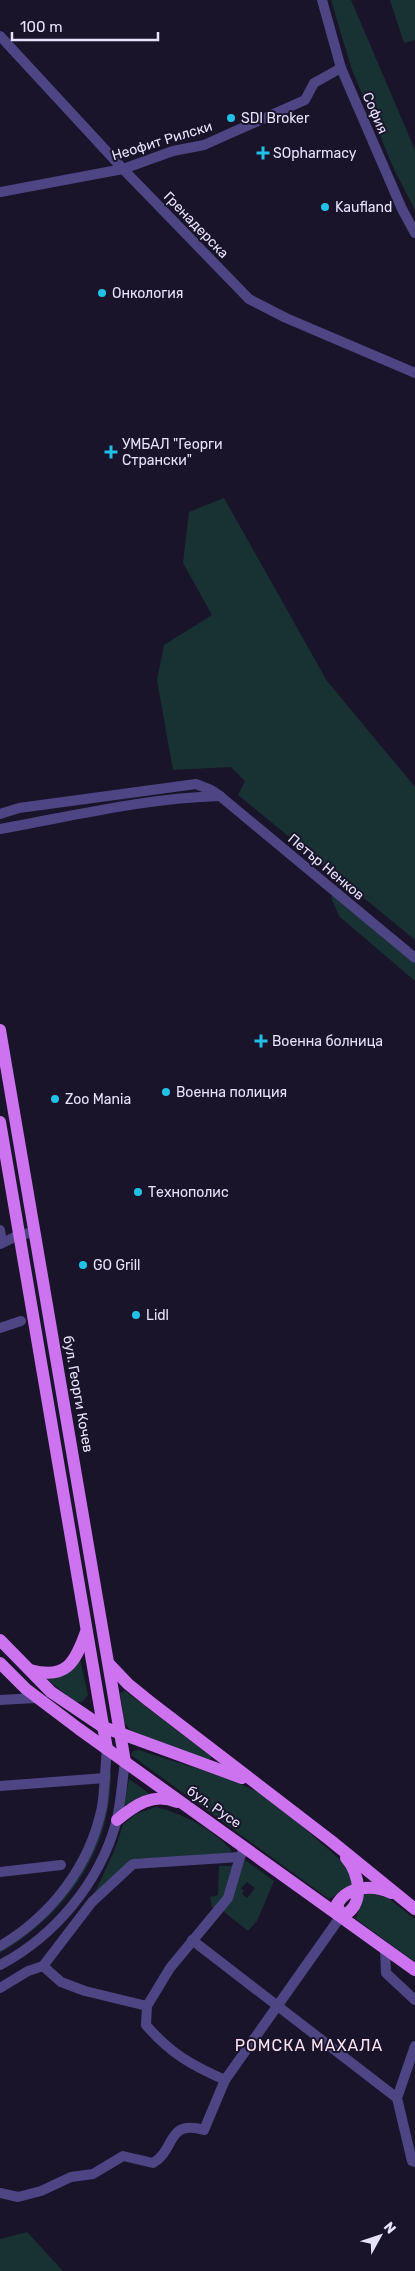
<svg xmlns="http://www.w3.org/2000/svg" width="415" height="2271" viewBox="0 0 415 2271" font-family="Rubik,sans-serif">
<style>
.green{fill:#183233;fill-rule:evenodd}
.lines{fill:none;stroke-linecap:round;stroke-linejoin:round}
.minor{stroke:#4d4584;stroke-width:10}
.major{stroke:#cd73f0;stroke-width:12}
.poi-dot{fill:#21c1e7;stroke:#1a142a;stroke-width:2}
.labels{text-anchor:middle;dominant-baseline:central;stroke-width:4;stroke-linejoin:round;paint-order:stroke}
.street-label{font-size:14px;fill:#e6e1fc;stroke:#1a142a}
.poi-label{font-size:14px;fill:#e6e1fc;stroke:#1a142a;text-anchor:start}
.quarter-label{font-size:16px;letter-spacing:1px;fill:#fce2f0;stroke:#1a142a}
</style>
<rect width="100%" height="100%" fill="#1a142a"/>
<g class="green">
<polygon points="331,0 351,0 415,150 415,210 394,169 352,70"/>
<polygon points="390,0 415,0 415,40 404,43"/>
<polygon points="224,498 327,681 415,787 415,940 238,795 245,781 231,767 173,770 157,680 164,645 212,615 183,563 189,512"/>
<polygon points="337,892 415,953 415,981 339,916 331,897"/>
<polygon points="80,1659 88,1695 82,1702 75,1702 47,1679"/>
<polygon points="125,1691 211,1756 211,1759 207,1760 130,1730 124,1722 120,1693"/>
<path d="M139,1750C184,1766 232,1775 273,1801L344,1863L350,1870L352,1885L329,1899L131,1755L133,1751Z"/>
<path d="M109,1773H111C111,1852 66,1914 0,1953V1948L85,1865Z"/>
<polygon points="129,1779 150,1794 139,1797 124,1806"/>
<path d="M156,1807C183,1814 213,1829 231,1850L230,1854L135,1859L92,1899L115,1849L123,1825L136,1814Z"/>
<path d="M245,1860L274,1881L257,1921L248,1931L223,1911L212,1907L210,1897L218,1895L219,1866H229ZM247,1882L255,1888L247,1898L242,1894L244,1891L241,1888Z"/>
<polygon points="370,1893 388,1898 415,1919 415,1962 356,1919 364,1895"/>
<polygon points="27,2232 63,2271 0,2271 0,2239"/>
</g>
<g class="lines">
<g class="minor">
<polyline points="322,0 341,68 402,209 415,233"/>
<polyline points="0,36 123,169 249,299 286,318 415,373"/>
<polyline points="0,192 123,169 173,151 204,145 305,100 314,83 341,68"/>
<polyline points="0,814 19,808 196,784 211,790 220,796 415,958"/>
<path d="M0,829C73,816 146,798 220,796"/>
<polyline points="0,1230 2,1243"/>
<polyline points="0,1244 19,1235 35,1232"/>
<polyline points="0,1328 21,1321"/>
<polyline points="0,1700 36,1698"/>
<polyline points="0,1786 105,1778"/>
<polyline points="0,1872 61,1865"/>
<polyline points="192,1940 397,2098"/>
<path d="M0,1946C51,1916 90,1866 102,1807C105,1788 105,1768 107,1749"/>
<polyline points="385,1949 386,1973 415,2000"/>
<path d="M0,1965C55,1936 99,1883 116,1823C121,1803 122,1782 125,1762"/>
<polyline points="43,1966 92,1902 133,1864 240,1857"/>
<polyline points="0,1988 28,1971 43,1966 61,1982 85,1991 147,2006"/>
<polyline points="415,2046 397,2098 412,2161 415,2162"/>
<path d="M225,2080C191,2065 170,2053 146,2025L147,2006L170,1968L228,1898L240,1857L245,1847"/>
<path d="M0,2193L18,2197L41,2191L71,2177L93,2174L123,2156L153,2163C176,2150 166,2119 204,2130L225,2080L341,1916"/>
</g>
<g class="major">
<polyline points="0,1030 125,1762"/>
<polyline points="0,1122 107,1749"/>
<polyline points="0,1640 51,1692 103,1727 242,1778"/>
<polyline points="0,1663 26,1689 79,1729 415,1970"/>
<polyline points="109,1664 128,1684 149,1701 330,1840 415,1909"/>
<path d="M30,1670C66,1680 75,1663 86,1632"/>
<path d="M117,1820C135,1805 153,1792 177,1802"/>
<path d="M346,1858C360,1873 366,1908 341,1916L337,1904C348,1886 373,1884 391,1893"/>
</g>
</g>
<g class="poi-dot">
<circle cx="231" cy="118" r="5"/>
<path d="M260.5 145.5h5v5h5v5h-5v5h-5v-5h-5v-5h5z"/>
<circle cx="325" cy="207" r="5"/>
<circle cx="102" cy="293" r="5"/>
<path d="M108.5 444.5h5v5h5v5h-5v5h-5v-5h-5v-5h5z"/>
<path d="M258.5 1033.5h5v5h5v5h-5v5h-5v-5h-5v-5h5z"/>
<circle cx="166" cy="1092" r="5"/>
<circle cx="55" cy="1099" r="5"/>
<circle cx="138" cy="1192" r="5"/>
<circle cx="83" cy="1265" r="5"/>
<circle cx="136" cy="1315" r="5"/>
</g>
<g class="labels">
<g class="street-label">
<text transform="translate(375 113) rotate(67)">София</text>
<text transform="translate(162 141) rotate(-17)">Неофит Рилски</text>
<text transform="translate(196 225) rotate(46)">Гренадерска</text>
<text transform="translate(326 867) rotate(40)">Петър Ненков</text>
<text transform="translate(78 1394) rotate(80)">бул. Георги Кочев</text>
<text transform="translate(214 1807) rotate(35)">бул. Русе</text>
</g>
<g class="poi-label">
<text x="241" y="118">SDI Broker</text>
<text x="273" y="153">SOpharmacy</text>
<text x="335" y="207">Kaufland</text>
<text x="112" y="293">Онкология</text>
<text x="122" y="444">УМБАЛ "Георги<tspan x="122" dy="16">Странски"</tspan></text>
<text x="272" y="1041">Военна болница</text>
<text x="176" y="1092">Военна полиция</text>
<text x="65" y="1099">Zoo Mania</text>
<text x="148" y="1192">Технополис</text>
<text x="93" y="1265">GO Grill</text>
<text x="146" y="1315">Lidl</text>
</g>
<g class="quarter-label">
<text x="309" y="2045">РОМСКА МАХАЛА</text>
</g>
</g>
<g transform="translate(380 2236) rotate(50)" stroke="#1a142a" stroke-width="4" paint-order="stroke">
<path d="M0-4L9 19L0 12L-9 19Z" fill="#e6e1fc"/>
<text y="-8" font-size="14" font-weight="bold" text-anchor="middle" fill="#e6e1fc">N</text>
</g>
<path d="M12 32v8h146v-8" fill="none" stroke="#e6e1fc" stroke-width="2.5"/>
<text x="20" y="32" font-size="15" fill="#e6e1fc" stroke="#1a142a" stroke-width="4" paint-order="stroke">100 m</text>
</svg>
